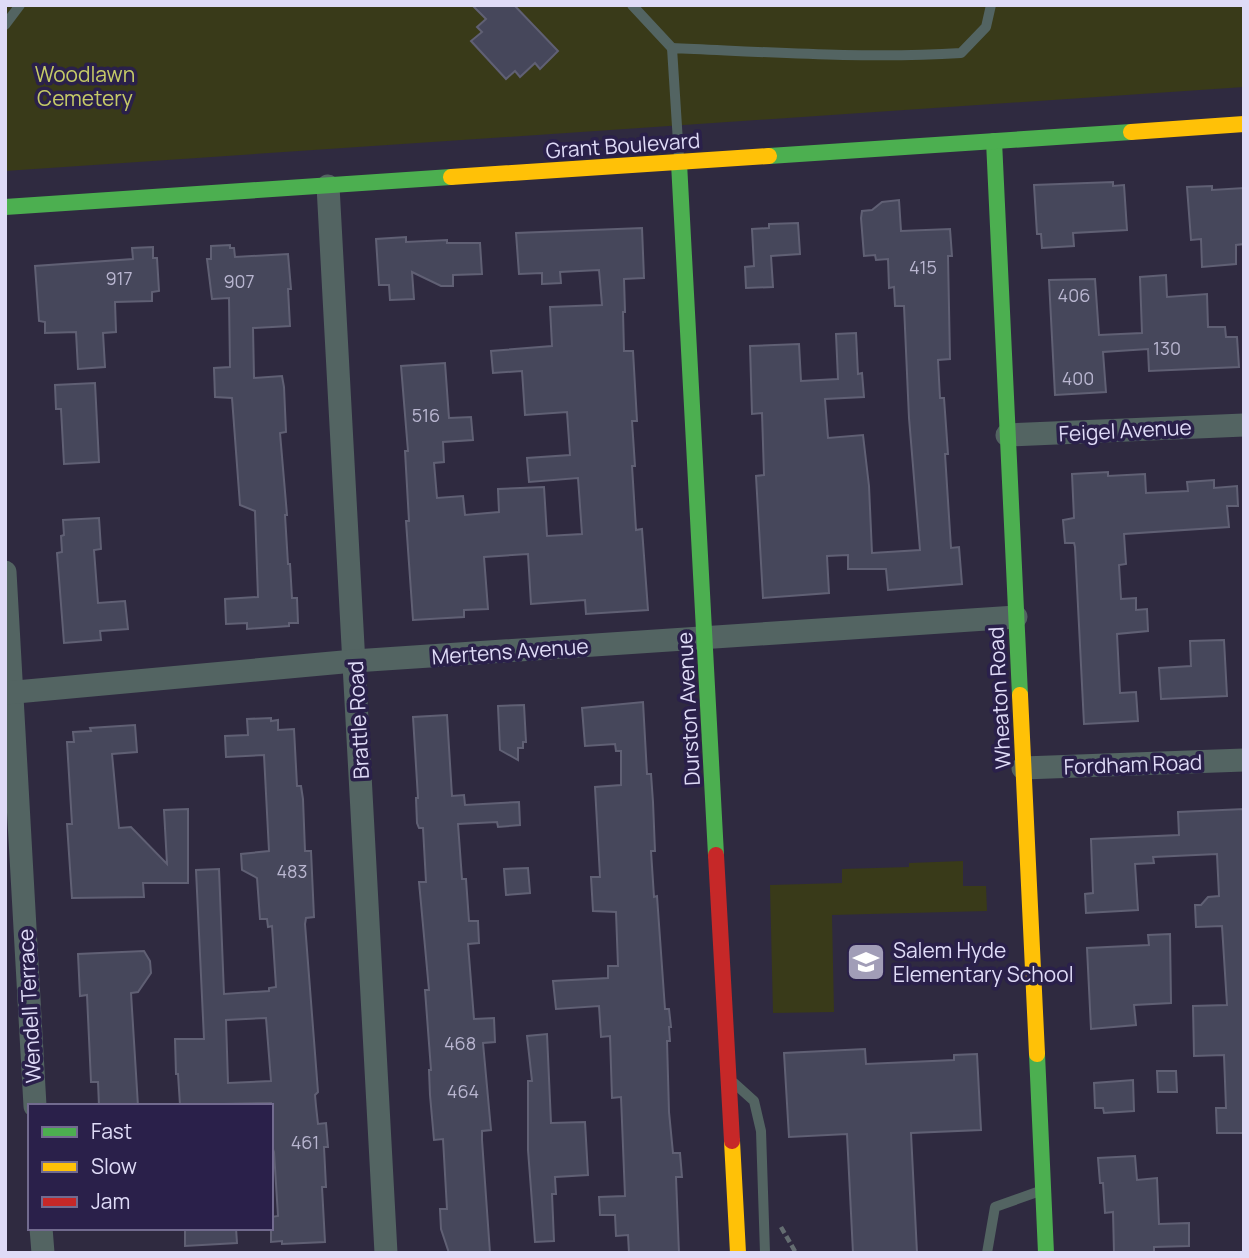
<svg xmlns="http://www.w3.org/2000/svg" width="1249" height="1258" viewBox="0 0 1249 1258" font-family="Manrope,sans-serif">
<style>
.green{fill:#393a19}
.building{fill:#46475b;stroke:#606074;stroke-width:2;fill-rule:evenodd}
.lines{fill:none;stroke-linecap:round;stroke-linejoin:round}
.path{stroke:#646d71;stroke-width:4.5;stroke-dasharray:7 3.5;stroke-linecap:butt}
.lane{stroke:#536462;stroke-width:10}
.street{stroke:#536462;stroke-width:23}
.fast{stroke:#4caf50;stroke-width:16}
.slow{stroke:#ffc107;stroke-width:16}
.jam{stroke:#c62828;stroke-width:16}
.labels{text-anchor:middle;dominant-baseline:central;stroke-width:7;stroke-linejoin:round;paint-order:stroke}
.number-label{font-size:18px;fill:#b9b6d0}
.park-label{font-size:21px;fill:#c6cb67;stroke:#2a204a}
.street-label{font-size:21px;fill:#dfdbf7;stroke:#2a204a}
.poi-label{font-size:21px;fill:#dfdbf7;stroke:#2a204a;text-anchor:start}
</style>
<rect width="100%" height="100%" fill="#2f2a40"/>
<g class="green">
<polygon points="5,5 1244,5 1244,87 5,171"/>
<polygon points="963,861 963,886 986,886 987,911 832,915 834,1012 773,1013 770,885 842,883 842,869 909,867 909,863"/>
</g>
<g class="building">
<polygon points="472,5 514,5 558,51 540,69 535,63 520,77 515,71 506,79 471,41 482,32 477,27 486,19"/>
<polygon points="1113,182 1113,186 1124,185 1127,230 1073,233 1074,246 1042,248 1041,234 1037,234 1034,185"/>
<polygon points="1212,186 1212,190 1244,188 1244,244 1236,245 1236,264 1202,267 1201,239 1191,240 1187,187"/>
<polygon points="899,200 901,231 950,229 952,256 948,256 950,359 938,360 940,398 944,398 948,454 945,454 951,548 959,547 962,584 888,590 886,569 848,569 848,555 827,556 829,593 763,598 756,476 764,475 762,413 752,414 750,346 799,344 801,381 838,379 836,334 856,333 858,374 862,373 864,397 825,399 828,438 863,435 869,486 872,553 920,550 909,418 904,306 895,306 894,287 889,288 888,259 876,260 875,255 864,256 861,218 862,211 872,210 882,202"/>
<polygon points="798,223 800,254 771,256 773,287 746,288 745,267 754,266 752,229 769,228 769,224"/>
<polygon points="642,228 644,278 624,279 625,312 623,312 624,351 633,351 637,421 632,421 635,466 632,466 636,530 642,529 648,610 586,614 585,600 531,604 528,554 484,557 488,609 464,610 464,617 413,620 406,521 409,521 405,451 408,451 401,366 445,363 449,418 471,417 473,440 443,442 444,462 434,463 437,498 463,496 465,515 499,512 498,489 544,487 547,536 582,534 578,478 529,482 527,458 570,455 567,412 525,415 522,371 493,373 491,351 552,346 550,307 602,305 599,270 560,272 561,283 542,284 542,273 519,274 516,233"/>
<polygon points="406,237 406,242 447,240 447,243 480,243 482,274 453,275 453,286 441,286 412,272 414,299 390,300 389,285 379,285 376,239"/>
<polygon points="230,245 230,248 234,248 235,257 288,254 291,289 288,289 290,326 253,328 254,378 282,376 284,387 286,432 280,433 287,515 285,515 288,564 290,564 292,598 297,598 298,623 289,623 289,626 247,629 247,623 226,624 225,599 258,597 255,511 240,505 232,398 215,397 214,368 230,367 229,298 212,299 207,259 211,259 211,246"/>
<polygon points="153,247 153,258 157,258 159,291 152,292 152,301 115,302 116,332 103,333 105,367 78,369 76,332 45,333 45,322 39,321 35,266 133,259 132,248"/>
<polygon points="1166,275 1167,297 1207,294 1208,327 1225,327 1226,337 1237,337 1239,367 1149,371 1148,349 1103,352 1106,392 1055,395 1049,280 1095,279 1099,335 1142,333 1140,277"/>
<polygon points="95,383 99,462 64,464 61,409 56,409 55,385"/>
<polygon points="1108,472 1108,476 1145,474 1146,493 1188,491 1187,482 1214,480 1214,488 1237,486 1238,506 1227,506 1229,527 1124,534 1126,564 1119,565 1121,599 1136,598 1136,610 1147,609 1148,631 1117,634 1120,693 1136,692 1138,721 1084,724 1075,547 1074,543 1065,543 1063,520 1074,518 1072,474"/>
<polygon points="99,518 101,549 94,550 98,603 125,601 128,629 100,631 101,640 64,643 57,553 62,552 61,536 64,535 63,520"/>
<polygon points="1224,640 1227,696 1161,699 1159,668 1191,666 1190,641"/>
<polygon points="643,702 647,774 651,774 653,802 655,851 651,851 654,897 657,896 665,1009 669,1009 671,1027 669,1027 670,1041 667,1041 669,1112 673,1153 680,1153 682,1177 676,1177 679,1253 629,1253 628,1235 616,1236 615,1215 600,1215 599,1197 625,1196 621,1097 612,1098 610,1036 601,1037 599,1006 556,1009 553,981 608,978 608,966 618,966 616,912 593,911 591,877 600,877 595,787 621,785 621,751 616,751 615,744 585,746 582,708"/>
<polygon points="524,705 526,742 523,742 523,748 518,748 518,760 500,750 498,706"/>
<polygon points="447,715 452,796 464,795 465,805 519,802 520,825 498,827 497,822 458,824 462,879 466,879 469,921 478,921 479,943 468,944 474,1019 494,1018 495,1042 483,1043 491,1130 482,1131 482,1140 490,1253 449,1253 441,1229 440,1209 447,1209 443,1139 434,1140 430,1095 429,1070 431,1070 425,990 429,990 419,882 426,882 423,828 419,828 417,823 416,798 418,798 413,717"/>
<path d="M271,718V721L278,720V730L294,729L297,786H301L303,799L305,851H311L314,917L306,918L305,924L318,1092L315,1095L316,1106L318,1124L326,1123L328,1147H324L326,1187H322L325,1242L282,1244V1241L271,1242V1217L278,1216L274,1152L271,1144V1103L180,1105L178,1074H176L175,1039H204L196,870L219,869L224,994L269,991V988L276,987L272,926L268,927L267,919H260L257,878L242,870L241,854L269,851L264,755L226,757L225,736L248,735L247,719ZM266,1018L271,1081L228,1083L226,1020Z"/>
<polygon points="135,725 137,752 112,754 119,828 131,827 167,864 164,810 188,809 188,883 143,883 144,897 72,898 67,824 72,824 67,742 74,742 73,732 91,731 90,728"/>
<polygon points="1244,809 1244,1133 1217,1133 1216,1108 1226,1108 1224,1055 1194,1056 1193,1006 1227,1005 1222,926 1196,927 1195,905 1201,905 1208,897 1219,896 1217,854 1153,857 1154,863 1135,864 1138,910 1086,913 1085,894 1093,893 1091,839 1179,835 1178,812"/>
<polygon points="528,868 530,893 506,895 504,869"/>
<polygon points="1170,934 1171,1003 1134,1005 1136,1025 1091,1029 1087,948 1149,945 1148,935"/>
<polygon points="144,951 150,961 151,973 138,992 131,993 138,1106 99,1106 98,1082 91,1082 87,995 80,996 78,954"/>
<polygon points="547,1034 551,1123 585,1122 588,1175 555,1177 556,1194 552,1194 554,1241 535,1242 528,1150 528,1081 532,1081 527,1036"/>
<polygon points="865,1049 866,1064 954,1060 954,1055 977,1054 981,1130 911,1133 917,1253 853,1253 847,1134 789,1137 784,1053"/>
<polygon points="1157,1071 1176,1071 1177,1092 1158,1092"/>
<polygon points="1133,1080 1134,1111 1104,1113 1103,1108 1095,1108 1094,1083"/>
<polygon points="1135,1156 1137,1180 1157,1178 1159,1224 1189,1223 1189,1246 1154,1247 1154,1253 1114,1253 1113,1212 1105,1213 1103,1183 1100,1183 1098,1158"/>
<polygon points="185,1228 236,1228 237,1243 185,1246"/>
</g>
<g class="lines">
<polyline class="path" points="781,1227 796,1253"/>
<g class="lane">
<polyline points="632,5 672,48"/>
<polyline points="5,25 20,5"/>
<path d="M679,158L672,48C768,52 865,59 961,53L986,27L991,5"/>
<polyline points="734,1083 754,1101 761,1131 765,1253"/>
<polyline points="987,1253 995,1207 1040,1191"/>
</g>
<g class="street">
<polyline points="328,186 386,1253"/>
<polyline points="1007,435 1244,425"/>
<polyline points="5,572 35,1106"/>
<polyline points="5,693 354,661 1016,617"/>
<polyline points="1023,768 1244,760"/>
<polyline points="41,1228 43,1253"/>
</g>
<g class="fast">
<polyline points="994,141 1020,695"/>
<polyline points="769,156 1131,132"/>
<polyline points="679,163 716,855"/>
<polyline points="5,207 451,177"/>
<polyline points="1037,1054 1046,1253"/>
</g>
<g class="slow">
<polyline points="1131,132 1244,124"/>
<polyline points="451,177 769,156"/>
<polyline points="1020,695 1037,1054"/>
<polyline points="732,1141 738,1253"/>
</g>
<polyline class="jam" points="716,855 732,1141"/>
</g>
<defs>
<g id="school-square" transform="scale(2.0125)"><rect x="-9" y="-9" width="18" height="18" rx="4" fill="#a19db7" stroke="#2a204a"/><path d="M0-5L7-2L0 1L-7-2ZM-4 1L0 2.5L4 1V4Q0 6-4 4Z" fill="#fff"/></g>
</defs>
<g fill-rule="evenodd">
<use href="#school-square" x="866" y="962"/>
</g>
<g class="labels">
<g class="number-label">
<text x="923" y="267">415</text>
<text x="119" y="278">917</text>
<text x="239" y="281">907</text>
<text x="1074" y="295">406</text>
<text x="1167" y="348">130</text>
<text x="1078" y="378">400</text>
<text x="426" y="415">516</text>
<text x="292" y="871">483</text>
<text x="460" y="1043">468</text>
<text x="463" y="1091">464</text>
<text x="305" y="1142">461</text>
</g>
<g class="park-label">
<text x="85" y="74">Woodlawn<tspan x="85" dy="24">Cemetery</tspan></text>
</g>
<g class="street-label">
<text transform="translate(623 145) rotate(-4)">Grant Boulevard</text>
<text transform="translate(1125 430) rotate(-3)">Feigel Avenue</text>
<text transform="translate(510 651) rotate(-4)">Mertens Avenue</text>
<text transform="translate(999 698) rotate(-93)">Wheaton Road</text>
<text transform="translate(688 709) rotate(-93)">Durston Avenue</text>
<text transform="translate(358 720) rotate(-93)">Brattle Road</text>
<text transform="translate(1133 764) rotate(-2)">Fordham Road</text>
<text transform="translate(29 1006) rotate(-93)">Wendell Terrace</text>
</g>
<g class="poi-label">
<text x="893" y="950">Salem Hyde<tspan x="893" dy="24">Elementary School</tspan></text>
</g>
</g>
<rect width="1249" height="1258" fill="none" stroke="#dfdbf7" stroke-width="14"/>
<rect x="28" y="1104" width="245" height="126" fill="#2a204a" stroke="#726b8f" stroke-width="2"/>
<rect x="42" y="1127" width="35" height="10" fill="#4caf50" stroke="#726b8f" stroke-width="2"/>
<text x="91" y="1139" font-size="21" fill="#dfdbf7">Fast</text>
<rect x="42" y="1162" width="35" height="10" fill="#ffc107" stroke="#726b8f" stroke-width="2"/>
<text x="91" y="1174" font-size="21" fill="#dfdbf7">Slow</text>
<rect x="42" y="1197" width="35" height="10" fill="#c62828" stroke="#726b8f" stroke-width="2"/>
<text x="91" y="1209" font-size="21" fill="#dfdbf7">Jam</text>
</svg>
